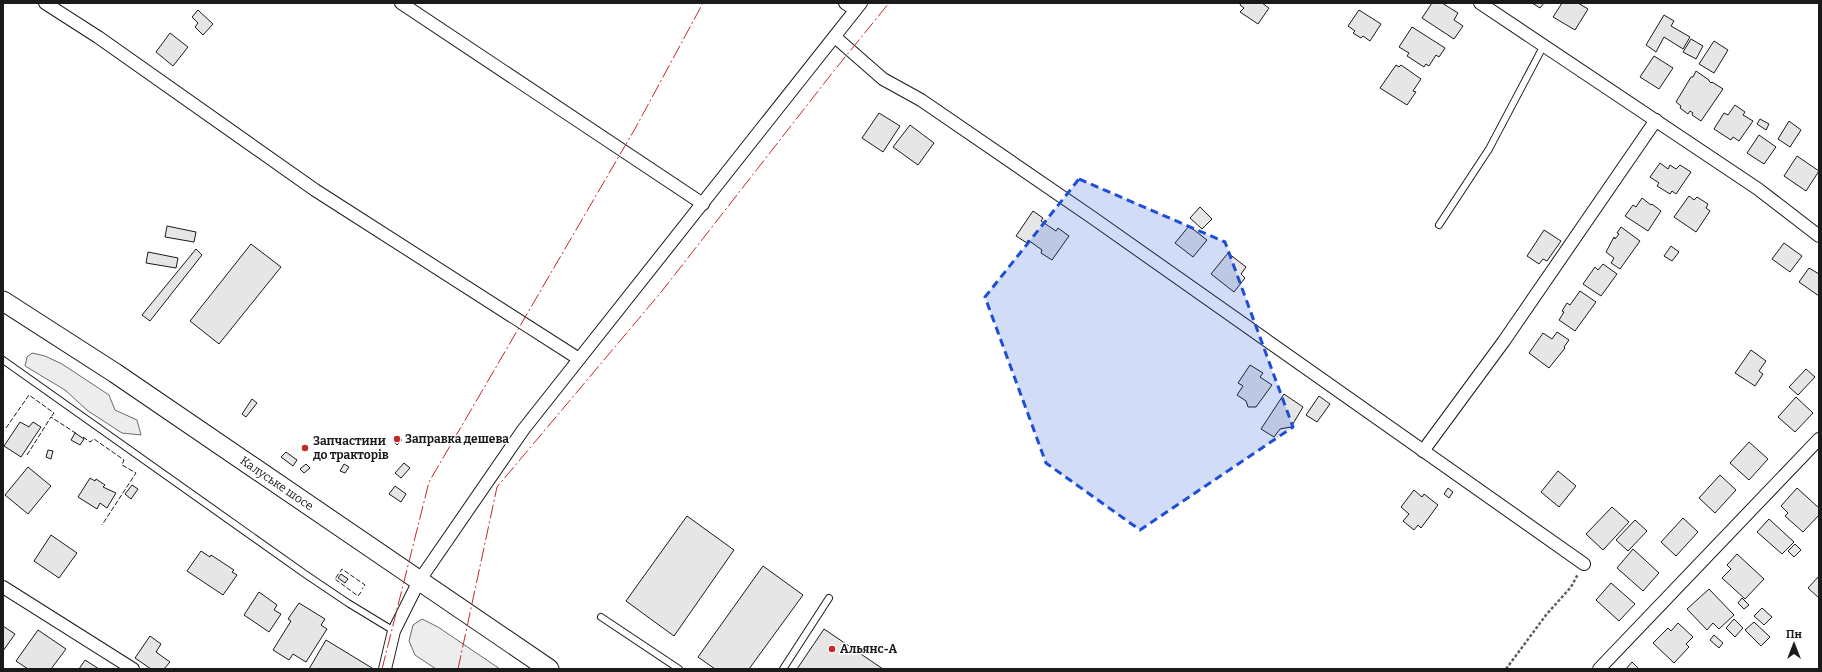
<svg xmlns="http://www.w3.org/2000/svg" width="1822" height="672" viewBox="0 0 1822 672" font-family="Bitter,serif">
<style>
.built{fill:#ededed;stroke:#6a6a6a}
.building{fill:#e6e6e6;stroke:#1a1a1a}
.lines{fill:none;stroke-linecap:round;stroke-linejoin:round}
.lane-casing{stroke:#1a1a1a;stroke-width:8}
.street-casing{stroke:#1a1a1a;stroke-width:14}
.primary-casing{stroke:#1a1a1a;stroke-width:21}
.path{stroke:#5f5f5f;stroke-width:2.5;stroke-dasharray:3 2;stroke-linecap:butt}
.lane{stroke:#fff;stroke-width:6}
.street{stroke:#fff;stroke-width:12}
.primary{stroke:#fff;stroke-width:19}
.fence{stroke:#1a1a1a;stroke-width:1;stroke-dasharray:5 2;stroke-linecap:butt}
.power{stroke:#c62828;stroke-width:1;stroke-dasharray:14 3 2 3;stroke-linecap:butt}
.marked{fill:#1d4ed8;fill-opacity:0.2;stroke:#1d4ed8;stroke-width:3;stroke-dasharray:8 5;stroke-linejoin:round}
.poi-dot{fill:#c62828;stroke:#fff;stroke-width:1.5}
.labels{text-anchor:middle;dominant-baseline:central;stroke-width:3;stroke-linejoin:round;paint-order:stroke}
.poi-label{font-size:12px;font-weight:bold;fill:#1a1a1a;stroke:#fff;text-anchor:start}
.street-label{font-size:12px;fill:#1a1a1a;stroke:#fff}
</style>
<rect width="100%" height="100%" fill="#fff"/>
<g class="built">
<polygon points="32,353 45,356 62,364 109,395 115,410 137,420 141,435 122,433 88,411 65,390 25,366 27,357"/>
<polygon points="422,619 438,627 500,669 436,669 415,655 409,641 413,625"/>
</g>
<g class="building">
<polygon points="1241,3 1262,3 1269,8 1258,24 1240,12 1244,8 1240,5"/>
<polygon points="1432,3 1442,3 1458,13 1454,20 1463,26 1454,39 1422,18"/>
<polygon points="1532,3 1544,3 1540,8"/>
<polygon points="1562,3 1578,3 1588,9 1575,30 1553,17"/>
<polygon points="198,10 213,24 203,35 195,27 198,23 192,17"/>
<polygon points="1359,10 1381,24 1370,41 1363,36 1361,38 1353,33 1355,31 1348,26"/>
<polygon points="1664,15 1674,21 1671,26 1690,37 1683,49 1664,37 1656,52 1646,45"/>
<polygon points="1412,27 1445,48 1439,57 1436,55 1429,66 1426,64 1424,67 1407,56 1409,53 1399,47"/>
<polygon points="170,33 188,47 173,66 156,52"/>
<polygon points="1691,39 1703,46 1696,59 1683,52"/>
<polygon points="1714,41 1728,50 1714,73 1699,64"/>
<polygon points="1654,56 1673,68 1659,89 1640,77"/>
<polygon points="1396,65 1399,67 1401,65 1421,79 1413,91 1416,92 1407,105 1380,88"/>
<polygon points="1696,71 1709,80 1709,81 1711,83 1712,82 1723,89 1701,121 1692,115 1693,113 1690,111 1688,114 1680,108 1681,106 1676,102 1691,77 1693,77"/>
<polygon points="1735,105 1745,112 1743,115 1753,121 1739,141 1733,137 1731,140 1714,129 1724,113 1728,115"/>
<polygon points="879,113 900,126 883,152 862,138"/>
<polygon points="1760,119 1769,124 1766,130 1757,124"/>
<polygon points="1789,121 1801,130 1790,147 1778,139"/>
<polygon points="910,125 934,143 918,165 893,147"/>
<polygon points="1759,135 1776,147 1764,164 1747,153"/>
<polygon points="1797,156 1819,171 1806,191 1784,176"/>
<polygon points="1660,163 1668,169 1670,165 1676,169 1680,165 1691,172 1676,194 1672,191 1670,194 1657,186 1659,183 1650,177"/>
<polygon points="1689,196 1694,200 1697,197 1708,204 1706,208 1710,211 1696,232 1674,217"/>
<polygon points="1642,198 1651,205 1652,204 1661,211 1648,231 1625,216 1633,205 1636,207"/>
<polygon points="1200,207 1212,219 1202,229 1190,218"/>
<polygon points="1033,211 1043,218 1041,221 1056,231 1058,228 1069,236 1052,260 1041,253 1042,250 1028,240 1027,243 1016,236"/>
<polygon points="167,226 196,232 194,242 165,237"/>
<polygon points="1189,226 1207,240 1193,257 1175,243"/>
<polygon points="1621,227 1640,241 1620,269 1611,263 1614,258 1606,252 1614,237 1615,239 1619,234 1617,233"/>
<polygon points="1544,230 1561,241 1547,261 1543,259 1539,264 1527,256"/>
<polygon points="1784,243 1802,256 1790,272 1772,259"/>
<polygon points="251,244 281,267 219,344 190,321"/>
<polygon points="1671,246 1679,252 1672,261 1664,256"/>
<polygon points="196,249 202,255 150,321 142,315"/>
<polygon points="148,252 178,258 176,268 146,263"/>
<polygon points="1228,253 1246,267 1241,274 1245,278 1234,292 1211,274"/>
<polygon points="1603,264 1617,274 1601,296 1583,284 1595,267 1598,270"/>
<polygon points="1809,268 1819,274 1819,296 1799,282"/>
<polygon points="1580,291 1596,302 1575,331 1559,320 1564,312 1562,311 1567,303 1570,305"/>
<polygon points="1557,332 1569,340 1564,347 1565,348 1549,368 1529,353 1543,333 1552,339"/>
<polygon points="1751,350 1766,361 1759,371 1763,374 1755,386 1735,373"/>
<polygon points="1250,365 1263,373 1260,377 1272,385 1256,407 1248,407 1246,401 1237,395 1243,386 1238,383"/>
<polygon points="1806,369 1815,377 1798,395 1789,387"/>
<polygon points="1284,394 1303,407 1291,427 1280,429 1274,437 1261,429"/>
<polygon points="1319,396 1330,404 1317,422 1306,415"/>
<polygon points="1796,397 1813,413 1795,432 1778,417"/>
<polygon points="252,399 257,403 246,417 242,414"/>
<polygon points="20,422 29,427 33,422 41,427 21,457 4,446"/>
<polygon points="75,433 84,439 80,445 71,440"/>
<polygon points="397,436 402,440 397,445 393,441"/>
<polygon points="1749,442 1768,459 1749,480 1730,463"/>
<polygon points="48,450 53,451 51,459 46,457"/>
<polygon points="286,452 297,460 293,466 281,457"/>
<polygon points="404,463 410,468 401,478 395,473"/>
<polygon points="306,464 310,468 304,473 300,469"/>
<polygon points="344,464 349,467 345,473 340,471"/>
<polygon points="28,467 51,486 28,514 5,495"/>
<polygon points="1558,471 1576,486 1559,507 1541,492"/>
<polygon points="1720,475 1736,490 1715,513 1699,498"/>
<polygon points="90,478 95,481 96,479 105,485 103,487 116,493 107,508 100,503 97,509 78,497"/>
<polygon points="132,485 138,489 131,499 125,494"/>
<polygon points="395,486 406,494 401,502 389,494"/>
<polygon points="1448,488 1453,492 1449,498 1444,494"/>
<polygon points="1797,488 1819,508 1819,515 1803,532 1785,516 1788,513 1781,506"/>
<polygon points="1414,490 1422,497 1424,494 1438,505 1421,528 1418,525 1414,530 1403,521 1409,514 1401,507"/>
<polygon points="1612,507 1629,522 1603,550 1586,534"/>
<polygon points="687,516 734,550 674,636 626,601"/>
<polygon points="1683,518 1698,532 1676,556 1661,542"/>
<polygon points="1769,519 1794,542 1782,554 1757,532"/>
<polygon points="1635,520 1647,531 1628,551 1616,540"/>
<polygon points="51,535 77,553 59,578 34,561"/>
<polygon points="1795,544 1801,550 1794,557 1788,551"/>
<polygon points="1633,549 1659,573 1643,591 1617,568"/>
<polygon points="201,551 210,557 211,555 234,570 232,572 237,575 223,595 187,571"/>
<polygon points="1737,554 1764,579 1745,599 1722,578 1731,569 1727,565"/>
<polygon points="763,566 803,595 749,669 715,669 698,657"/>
<polygon points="341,574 348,579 345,583 338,578"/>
<polygon points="1819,576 1819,598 1808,588"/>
<polygon points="1611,583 1635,604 1619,621 1596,600"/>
<polygon points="1709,589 1734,615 1719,629 1713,623 1707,630 1687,609"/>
<polygon points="259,592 277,605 274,610 281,614 269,632 244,615"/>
<polygon points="1742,598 1749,605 1744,609 1738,603"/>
<polygon points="299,603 325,619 321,625 327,629 306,662 293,654 289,660 273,650 291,621 288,619"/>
<polygon points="1762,608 1772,617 1764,625 1754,616"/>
<polygon points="1734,619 1743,628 1735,637 1726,628"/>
<polygon points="1754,622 1770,637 1761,646 1745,630"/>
<polygon points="1678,623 1693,637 1686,644 1689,647 1674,663 1653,643 1668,628 1671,631"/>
<polygon points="3,626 15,634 3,651"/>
<polygon points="824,629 883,669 797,669"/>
<polygon points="38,630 66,649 51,669 28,669 16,661"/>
<polygon points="1714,635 1723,643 1719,648 1710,640"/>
<polygon points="150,636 161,644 156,652 170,662 164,669 151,669 135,658"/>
<polygon points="326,640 372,668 371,669 309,669"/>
<polygon points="85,660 99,669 79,669"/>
<polygon points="1632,662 1639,669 1626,669"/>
</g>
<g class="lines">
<g class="lane-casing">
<g id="lane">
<polyline points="1439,225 1489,149 1544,45"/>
<polyline points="3,360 305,574 348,603 394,631"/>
<polyline points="601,617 679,669"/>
<polyline points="783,669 829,598"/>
</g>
</g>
<g class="street-casing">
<g id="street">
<polyline points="45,3 98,37 315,190 579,359"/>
<polyline points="401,3 703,204"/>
<polyline points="845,3 855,10"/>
<polyline points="1480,3 1758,189 1819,236"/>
<polyline points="835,37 883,79 921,100 1093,218 1584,564"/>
<polyline points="1423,451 1504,341 1656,120"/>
<polyline points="3,587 133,669"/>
<polyline points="385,669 394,631 419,581 523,430 861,3"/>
<polyline points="1599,669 1819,439"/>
</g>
</g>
<g class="primary-casing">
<g id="primary">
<path id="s1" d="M3,301L115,373L549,669"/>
</g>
</g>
<polyline class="path" points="1506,669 1546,615 1571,587 1578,574"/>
<use href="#lane" class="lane"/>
<use href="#street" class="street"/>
<use href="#primary" class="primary"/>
<g class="fence">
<polyline points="6,428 29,395 54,413 51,417"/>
<polyline points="83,437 90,442 94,439 124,460 122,465 136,473 102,525"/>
<polyline points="27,455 51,417 77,434"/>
<polyline points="361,592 358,596 335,579 342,569 365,585 362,589"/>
</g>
<g class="power">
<polyline points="382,669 429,482 636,127 703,3"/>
<polyline points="458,669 497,487 662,291 833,72 889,3"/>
</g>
</g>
<path class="marked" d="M1079,179L1225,242L1293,427L1140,530L1046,463L985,297Z"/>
<g class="poi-dot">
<circle cx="397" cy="439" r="4"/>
<circle cx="305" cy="448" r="4"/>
<circle cx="832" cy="649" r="4"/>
</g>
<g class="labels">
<g class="poi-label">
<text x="405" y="439">Заправка дешева</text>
<text x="313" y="441">Запчастини<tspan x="313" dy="14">до тракторів</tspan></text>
<text x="840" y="649">Альянс-А</text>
</g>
<g class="street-label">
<text stroke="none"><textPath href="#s1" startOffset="329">Калуське шосе</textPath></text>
</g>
</g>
<rect width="1822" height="672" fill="none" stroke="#1a1a1a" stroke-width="8"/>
<g transform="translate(1794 644)" stroke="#ffffff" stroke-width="3" paint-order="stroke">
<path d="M0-3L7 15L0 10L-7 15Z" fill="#1a1a1a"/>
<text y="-6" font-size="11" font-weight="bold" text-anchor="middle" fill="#1a1a1a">Пн</text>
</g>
</svg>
